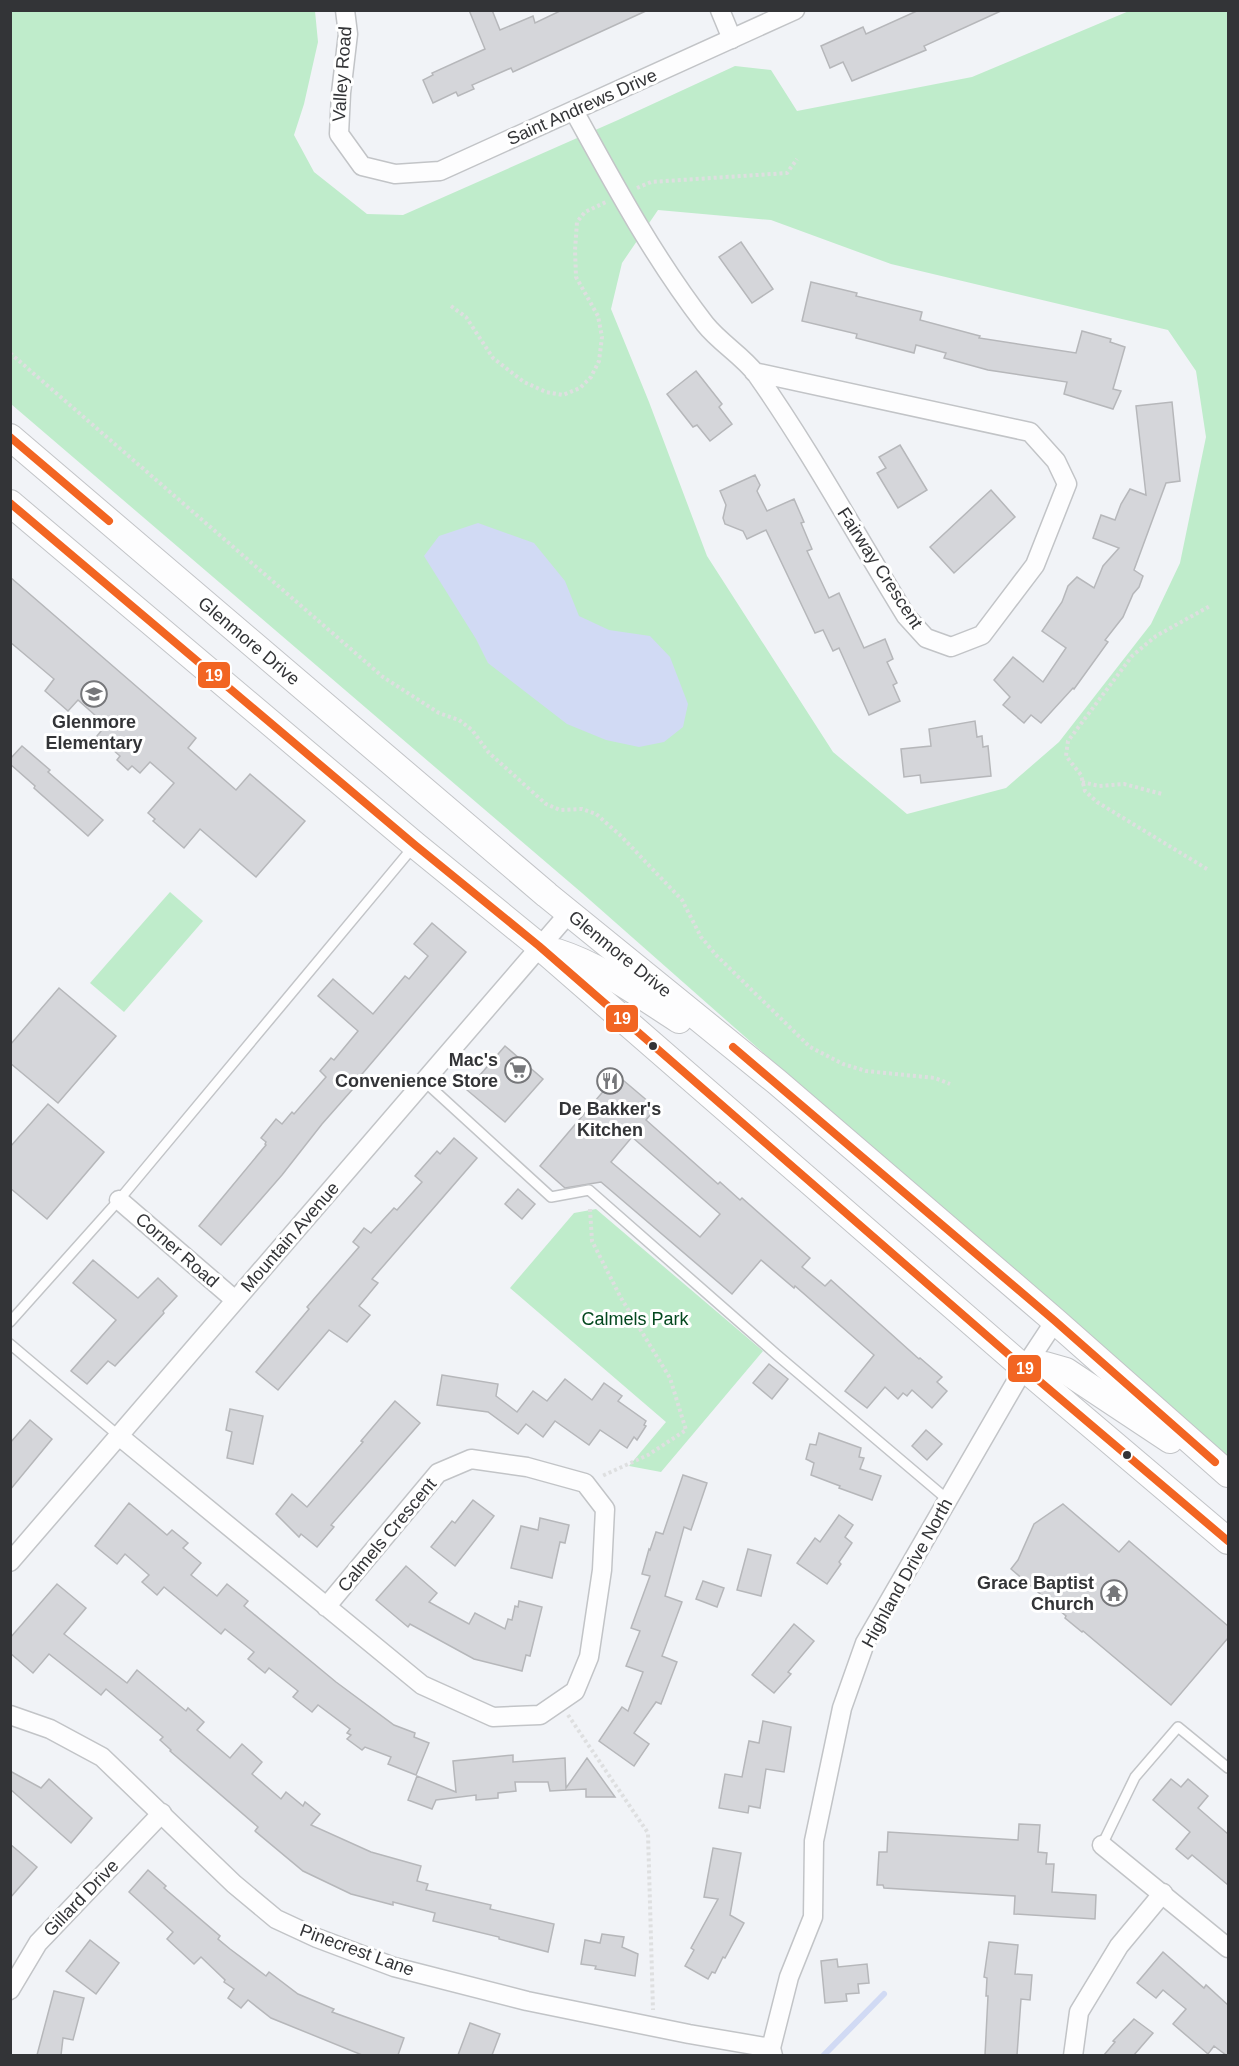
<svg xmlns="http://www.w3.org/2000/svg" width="1239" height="2066" viewBox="0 0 1239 2066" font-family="Arial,sans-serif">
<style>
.green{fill:#bfeccb;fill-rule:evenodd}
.water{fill:#d1daf4}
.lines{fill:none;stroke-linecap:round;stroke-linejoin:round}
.stream{stroke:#d1daf4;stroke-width:6}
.building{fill:#d5d6da;stroke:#b6b7ba;stroke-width:1.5;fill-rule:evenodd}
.service-casing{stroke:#c2c4c7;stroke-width:12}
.minor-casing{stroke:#c2c4c7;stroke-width:21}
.secondary-casing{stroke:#c2c4c7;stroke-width:28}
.path{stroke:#dedfe0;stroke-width:4;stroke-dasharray:3 3;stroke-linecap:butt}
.service{stroke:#fdfdfe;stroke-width:9}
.minor{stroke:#fdfdfe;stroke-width:18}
.secondary{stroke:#fdfdfe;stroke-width:26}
.bus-1-casing{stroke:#fff;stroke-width:12}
.bus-1{stroke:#f26522;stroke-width:8}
.bus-dot{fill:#333437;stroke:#fff;stroke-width:2}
.labels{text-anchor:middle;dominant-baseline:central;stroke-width:6;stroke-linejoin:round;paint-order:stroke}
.street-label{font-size:18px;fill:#333437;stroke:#fff}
.poi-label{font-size:18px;font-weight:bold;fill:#333437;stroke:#fff}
.park-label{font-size:18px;fill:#03471e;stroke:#fff}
.line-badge{stroke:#fff;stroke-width:2}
.badge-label{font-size:16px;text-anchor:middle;font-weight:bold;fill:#fff}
</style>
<rect width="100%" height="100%" fill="#f1f3f7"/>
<g class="green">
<path d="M11,11H315L318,42L304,104L294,135L314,172L367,214L403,215L618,120L735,66L771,70L797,111L972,77L1129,11H1228V1458L1023,1282L582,893L11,404ZM658,210L771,220L891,264L1168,330L1196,371L1206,437L1180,563L1151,624L1059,742L1006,788L907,814L833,752L707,556L649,402L611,309L622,263Z"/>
<polygon points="170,892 203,921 124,1012 90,983"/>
<polygon points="596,1209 763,1351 661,1472 629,1466 666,1422 510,1288 574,1213"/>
</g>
<polygon class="water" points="478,523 534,543 565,581 579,616 609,630 650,636 670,657 688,704 683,727 664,742 639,747 606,740 567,724 488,663 476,639 424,556 439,536"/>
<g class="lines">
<polyline class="stream" points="823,2056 884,1994"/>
</g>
<g class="building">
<polygon points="469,10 492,10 500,30 533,16 535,23 562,10 648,10 513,72 511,68 472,85 474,89 458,96 456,92 433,103 423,80 433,75 432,73 485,49"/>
<polygon points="919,10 1003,10 924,46 926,50 852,81 843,62 830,68 821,46 863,27 866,34"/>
<polygon points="741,242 773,289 752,303 719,257"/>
<polygon points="811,282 857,293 856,296 922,312 920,320 980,336 979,338 1076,353 1082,331 1111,339 1110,342 1125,347 1113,389 1121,391 1113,409 1064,394 1067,382 988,370 944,358 946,353 916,345 914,353 856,338 857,334 802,321"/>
<polygon points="696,371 722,404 719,407 732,424 710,441 697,425 693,427 667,394"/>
<polygon points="1172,402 1180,481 1166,483 1134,570 1143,576 1139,587 1133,594 1123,617 1105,640 1108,642 1074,689 1073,688 1041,723 1031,715 1024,723 1003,705 1010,697 994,680 1013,657 1043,682 1066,648 1042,631 1062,602 1068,586 1077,577 1094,588 1103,566 1119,548 1093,538 1101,515 1115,520 1121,504 1130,489 1146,495 1136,406"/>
<polygon points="900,445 927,490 898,508 877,473 886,468 879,457"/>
<polygon points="755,475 760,485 757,491 767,511 794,499 804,522 801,523 812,549 807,551 829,598 839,593 864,648 885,639 893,659 887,662 897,683 893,685 900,701 869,715 839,648 833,651 823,630 815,633 766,530 747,539 743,531 725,524 723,518 726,505 720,491"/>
<polygon points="991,490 1015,517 954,573 930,547"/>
<polygon points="10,577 196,738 188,748 236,790 250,774 305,821 256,877 200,829 184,848 153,821 155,819 148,813 174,783 150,762 140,773 132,766 128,770 117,760 120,756 97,736 106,725 78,700 68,711 45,691 54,679 10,642"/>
<polygon points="975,721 977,737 982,736 983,747 988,746 991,776 921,783 920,775 904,777 901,749 931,746 929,729"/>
<polygon points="22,746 50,770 48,772 103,820 88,836 34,788 35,786 10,764 10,759"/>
<polygon points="432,923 466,952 357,1080 359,1082 322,1124 282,1175 221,1245 199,1226 266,1145 265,1144 266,1142 261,1138 276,1119 282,1124 292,1112 294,1114 326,1077 320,1071 331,1058 334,1060 358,1031 318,996 333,979 373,1014 405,976 409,979 428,956 414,944"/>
<polygon points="59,988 116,1036 58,1103 10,1063 10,1045"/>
<polygon points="505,1046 543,1079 505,1122 467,1090"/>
<path d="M617,1075L656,1108L646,1120L718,1184L720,1182L740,1200L742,1198L810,1258L802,1267L825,1286L831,1280L919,1359L920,1358L942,1377L937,1382L947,1391L932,1408L912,1390L907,1396L903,1393L898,1399L885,1387L867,1408L845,1391L874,1355L795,1286L794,1288L761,1260L732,1294L601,1182L565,1188L540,1166ZM632,1137L720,1214L700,1237L611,1162Z"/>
<polygon points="48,1104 104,1152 47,1219 10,1188 10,1147"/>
<polygon points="454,1138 477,1158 372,1279 378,1283 359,1306 370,1315 347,1342 329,1330 278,1390 256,1372 309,1309 307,1307 359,1247 353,1242 364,1228 371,1233 394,1208 397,1210 422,1182 415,1176 437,1151 440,1154"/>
<polygon points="518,1189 535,1204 522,1219 505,1204"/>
<polygon points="93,1260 138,1298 158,1278 177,1296 163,1311 164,1313 115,1366 108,1361 87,1384 71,1371 116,1320 73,1283"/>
<polygon points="769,1364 788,1379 772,1399 753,1383"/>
<polygon points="442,1375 498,1384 496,1396 517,1412 533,1391 547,1401 565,1379 592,1400 604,1383 622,1396 618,1401 646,1421 644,1425 646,1426 637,1440 634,1437 627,1448 600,1430 589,1445 555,1421 543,1437 526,1424 518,1434 488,1412 437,1405"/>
<polygon points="395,1401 420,1423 331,1525 334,1527 317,1547 301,1534 299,1537 276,1514 292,1494 307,1507 363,1442 361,1441"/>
<polygon points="230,1409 263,1416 253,1464 227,1458 232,1432 226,1430"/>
<polygon points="30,1420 52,1439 10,1490 10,1443"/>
<polygon points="926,1430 942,1444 927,1460 912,1446"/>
<polygon points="819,1433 861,1448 859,1457 864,1458 860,1469 881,1476 872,1500 839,1488 840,1486 811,1475 814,1463 806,1459 810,1444 816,1445"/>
<polygon points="683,1475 707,1483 691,1530 684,1527 665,1596 682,1602 662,1656 677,1662 661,1704 656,1702 634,1733 649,1744 634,1766 599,1741 622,1707 628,1711 643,1672 626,1666 640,1631 631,1628 650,1576 642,1574 649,1549 650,1550 656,1532 663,1534"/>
<polygon points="473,1500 494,1516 455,1566 431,1547 452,1521 455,1523"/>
<polygon points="129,1503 167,1535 172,1530 188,1543 183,1548 201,1563 191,1575 217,1596 227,1584 248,1601 244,1606 336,1682 394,1725 415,1733 414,1737 429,1743 416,1775 388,1764 391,1757 365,1747 362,1750 347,1739 351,1735 347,1733 350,1729 318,1705 312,1712 293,1697 298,1691 269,1668 265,1673 248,1659 254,1652 225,1629 221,1634 164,1587 157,1595 142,1582 149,1575 125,1554 117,1564 95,1546"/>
<polygon points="1063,1504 1119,1552 1129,1541 1228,1626 1228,1638 1171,1705 1083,1631 1082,1632 1065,1618 1066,1616 1011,1569 1018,1560 1034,1524"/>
<polygon points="839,1515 853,1525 845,1537 852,1543 839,1562 841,1564 827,1584 797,1563 815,1538 820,1542"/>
<polygon points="540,1518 569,1525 565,1543 560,1542 552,1578 511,1568 521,1526 538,1530"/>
<polygon points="748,1549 771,1555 761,1596 737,1590"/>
<polygon points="406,1566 437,1593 429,1602 469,1624 475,1613 505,1629 508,1619 512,1620 515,1606 518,1607 519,1601 542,1607 530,1656 526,1655 522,1671 474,1659 410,1624 408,1627 376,1600"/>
<polygon points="703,1581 724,1588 717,1607 696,1599"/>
<polygon points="57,1584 86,1608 64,1634 127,1683 137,1670 186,1711 188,1708 204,1722 197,1730 230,1758 242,1744 262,1762 252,1774 281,1799 286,1792 303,1806 305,1802 320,1814 311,1825 371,1852 421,1866 417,1881 428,1884 426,1890 491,1905 490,1909 554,1924 548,1952 499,1939 499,1937 433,1921 435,1913 393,1902 393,1905 351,1894 303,1871 255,1831 258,1827 170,1751 171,1750 160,1740 163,1737 106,1689 101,1695 49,1654 33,1673 10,1653 10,1638"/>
<polygon points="794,1624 814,1641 788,1672 791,1674 774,1693 752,1675"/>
<polygon points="763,1721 791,1727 784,1772 766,1769 760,1808 749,1806 748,1813 719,1808 725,1774 742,1777 749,1741 759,1743"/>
<polygon points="513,1755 513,1762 565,1758 566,1788 587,1758 615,1797 586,1797 586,1789 550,1791 548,1782 515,1782 516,1791 498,1793 498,1798 476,1800 476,1795 436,1800 432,1809 408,1800 417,1776 456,1792 453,1761"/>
<polygon points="10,1771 41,1788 49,1779 92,1818 71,1843 10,1789"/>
<polygon points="1171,1779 1181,1787 1188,1779 1208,1796 1198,1808 1228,1834 1228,1885 1192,1855 1188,1859 1176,1849 1190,1832 1153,1800"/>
<polygon points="1019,1824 1040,1825 1038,1852 1047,1853 1046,1864 1054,1864 1052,1892 1096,1895 1095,1919 1014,1914 1015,1896 884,1888 883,1885 877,1885 879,1852 887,1852 888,1832 1018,1840"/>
<polygon points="10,1844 37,1867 10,1898"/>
<polygon points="713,1848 741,1853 730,1915 744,1923 725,1958 723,1957 715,1973 712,1972 708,1979 685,1966 694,1950 691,1948 718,1899 704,1897"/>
<polygon points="148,1870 166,1886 164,1888 220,1936 218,1939 230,1949 266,1976 269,1972 298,1994 334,2009 332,2012 404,2038 398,2055 362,2055 271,2018 248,2000 241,2008 228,1998 234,1989 224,1982 225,1980 201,1957 194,1964 167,1939 173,1932 129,1892"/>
<polygon points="602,1934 624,1937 622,1947 638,1954 635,1976 595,1969 596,1966 581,1964 585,1940 600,1943"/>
<polygon points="90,1940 119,1963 96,1994 66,1971"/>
<polygon points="989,1942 1018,1945 1015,1974 1032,1975 1030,2000 1021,1999 1017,2055 985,2055 988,1996 986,1996 987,1978 984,1977"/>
<polygon points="1163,1952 1204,1988 1206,1985 1228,2005 1228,2055 1226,2055 1214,2046 1208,2054 1173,2024 1186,2009 1163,1990 1156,1998 1137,1983"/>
<polygon points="837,1959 838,1967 867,1964 869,1983 858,1984 859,1993 846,1994 847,2001 825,2003 821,1961"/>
<polygon points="54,1991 84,1998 73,2040 63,2038 61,2055 37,2055"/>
<polygon points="1134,2019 1153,2033 1134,2055 1104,2055 1115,2042 1113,2041"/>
<polygon points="470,2023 500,2034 492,2055 458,2055"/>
</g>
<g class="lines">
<g class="service-casing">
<g id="service">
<polyline points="424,1081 551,1197 589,1190 777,1355 948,1500"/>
<polyline points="10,1322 119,1200 414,846"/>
<polyline points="10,1344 119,1436"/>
<polyline points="1102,1845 1135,1777 1178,1727 1228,1768"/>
</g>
</g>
<g class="minor-casing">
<g id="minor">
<polyline points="345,10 348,34 341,93 339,134 362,166 395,174 440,171 795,10"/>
<polyline points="720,10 732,39"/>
<path d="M574,111C614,184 654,258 705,324C720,343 743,356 757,375C811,452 856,535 906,616L926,638L951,647L982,635L1035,565L1067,484L1056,461L1030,432L754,372"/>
<polyline points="119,1200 235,1300"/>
<polyline points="119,1436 422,1685 493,1717 540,1715 575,1691 589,1657 602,1570 605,1509 585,1483 527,1467 471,1459 438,1473 326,1607"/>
<polyline points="10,1562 569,913"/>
<polyline points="10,1715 50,1729 102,1757 234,1884 276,1919 317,1938 394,1967 527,2001 689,2034 771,2048"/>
<polyline points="1102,1845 1228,1948"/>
<polyline points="10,1990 38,1943 162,1813"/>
<polyline points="773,2056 771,2048 789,1977 813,1917 814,1841 842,1708 865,1643 1024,1368 1055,1321"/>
<polyline points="1073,2056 1079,2012 1119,1946 1163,1893"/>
</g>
</g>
<g class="secondary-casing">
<g id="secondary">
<polyline points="10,437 547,895 777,1082 1055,1321 1228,1474"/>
<polyline points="10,503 415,845 539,946 1024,1368 1228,1541"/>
<path d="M557,952C601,966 640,995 679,1020"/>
<polyline points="1024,1368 1045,1365 1066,1371 1170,1440"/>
</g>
</g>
<g class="path">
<polyline points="637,188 651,182 787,173 797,159"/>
<polyline points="451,306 466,317 493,358 524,382 546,392 563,395 580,388 591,377 599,361 602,337 598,316 576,277 575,250 577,222 585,212 606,202"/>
<polyline points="10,353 383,677 439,713 459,720 472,730 489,753 546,804 560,810 582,809 596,814 620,835 682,900 701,937 716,955 810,1047 843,1064 866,1071 935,1078 950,1084"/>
<polyline points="1082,782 1099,786 1124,784 1162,794"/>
<polyline points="1207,869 1097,802 1085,791 1081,775 1066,756 1068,741 1132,656 1156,636 1210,606"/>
<polyline points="590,1209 592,1241 621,1298 670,1378 686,1430 648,1455 602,1476"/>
<polyline points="568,1715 648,1833 653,2010"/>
</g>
<use href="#service" class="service"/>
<use href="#minor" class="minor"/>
<use href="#secondary" class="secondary"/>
<g class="bus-1-casing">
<g id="bus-1">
<polyline points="10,437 109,521"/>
<polyline points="10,503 415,845 539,946 1024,1368 1228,1541"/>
<polyline points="733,1047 1055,1321 1215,1462"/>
</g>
</g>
<use href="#bus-1" class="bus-1"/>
</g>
<defs>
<g id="school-ring" transform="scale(1.35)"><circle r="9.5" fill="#fff" stroke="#76777a" stroke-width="1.5"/><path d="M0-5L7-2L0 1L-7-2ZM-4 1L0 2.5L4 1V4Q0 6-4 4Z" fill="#76777a"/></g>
<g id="supermarket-ring" transform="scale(1.35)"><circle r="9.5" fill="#fff" stroke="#76777a" stroke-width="1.5"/><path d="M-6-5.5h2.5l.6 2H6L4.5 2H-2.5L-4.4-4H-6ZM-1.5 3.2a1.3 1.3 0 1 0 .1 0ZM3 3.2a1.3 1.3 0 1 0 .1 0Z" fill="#76777a"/></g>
<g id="restaurant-ring" transform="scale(1.35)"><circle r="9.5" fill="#fff" stroke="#76777a" stroke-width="1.5"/><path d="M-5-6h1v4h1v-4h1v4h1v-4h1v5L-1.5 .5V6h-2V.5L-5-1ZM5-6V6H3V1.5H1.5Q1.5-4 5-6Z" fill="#76777a"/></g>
<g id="temple-ring" transform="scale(1.35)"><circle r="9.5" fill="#fff" stroke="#76777a" stroke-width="1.5"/><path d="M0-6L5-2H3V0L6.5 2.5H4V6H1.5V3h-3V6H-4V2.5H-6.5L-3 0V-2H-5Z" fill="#76777a"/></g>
</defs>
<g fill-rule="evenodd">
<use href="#school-ring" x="94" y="694"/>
<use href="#supermarket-ring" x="518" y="1070"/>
<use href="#restaurant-ring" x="610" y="1081"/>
<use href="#temple-ring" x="1114" y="1593"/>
</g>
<g class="bus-dot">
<circle cx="653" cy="1046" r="5"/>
<circle cx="1127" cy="1455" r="5"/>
</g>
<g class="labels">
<g class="street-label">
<text transform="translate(342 74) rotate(-86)">Valley Road</text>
<text transform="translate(582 107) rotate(-24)">Saint Andrews Drive</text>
<text transform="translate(880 568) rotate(57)">Fairway Crescent</text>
<text transform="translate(249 641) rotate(40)">Glenmore Drive</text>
<text transform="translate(620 954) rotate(39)">Glenmore Drive</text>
<text transform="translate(290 1237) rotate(-49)">Mountain Avenue</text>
<text transform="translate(177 1250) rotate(41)">Corner Road</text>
<text transform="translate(387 1535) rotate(-50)">Calmels Crescent</text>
<text transform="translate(907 1573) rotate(-61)">Highland Drive North</text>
<text transform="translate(81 1898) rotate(-46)">Gillard Drive</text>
<text transform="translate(357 1950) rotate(20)">Pinecrest Lane</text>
</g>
<g class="poi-label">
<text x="94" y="722">Glenmore<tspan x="94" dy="21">Elementary</tspan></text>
<text x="498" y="1060" text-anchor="end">Mac's<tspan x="498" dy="21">Convenience Store</tspan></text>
<text x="610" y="1109">De Bakker's<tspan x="610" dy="21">Kitchen</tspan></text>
<text x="1094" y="1583" text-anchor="end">Grace Baptist<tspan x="1094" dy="21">Church</tspan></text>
</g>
<g class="park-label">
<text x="635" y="1319">Calmels Park</text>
</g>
</g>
<g class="line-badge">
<rect x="197" y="661" width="34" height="28" rx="6" fill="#f26522"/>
<rect x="605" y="1004" width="34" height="29" rx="6" fill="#f26522"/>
<rect x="1007" y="1354" width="35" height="29" rx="6" fill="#f26522"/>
</g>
<g class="badge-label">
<text x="214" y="681">19</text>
<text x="622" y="1024">19</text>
<text x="1025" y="1374">19</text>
</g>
<rect width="1239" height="2066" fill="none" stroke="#333437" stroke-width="24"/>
</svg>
